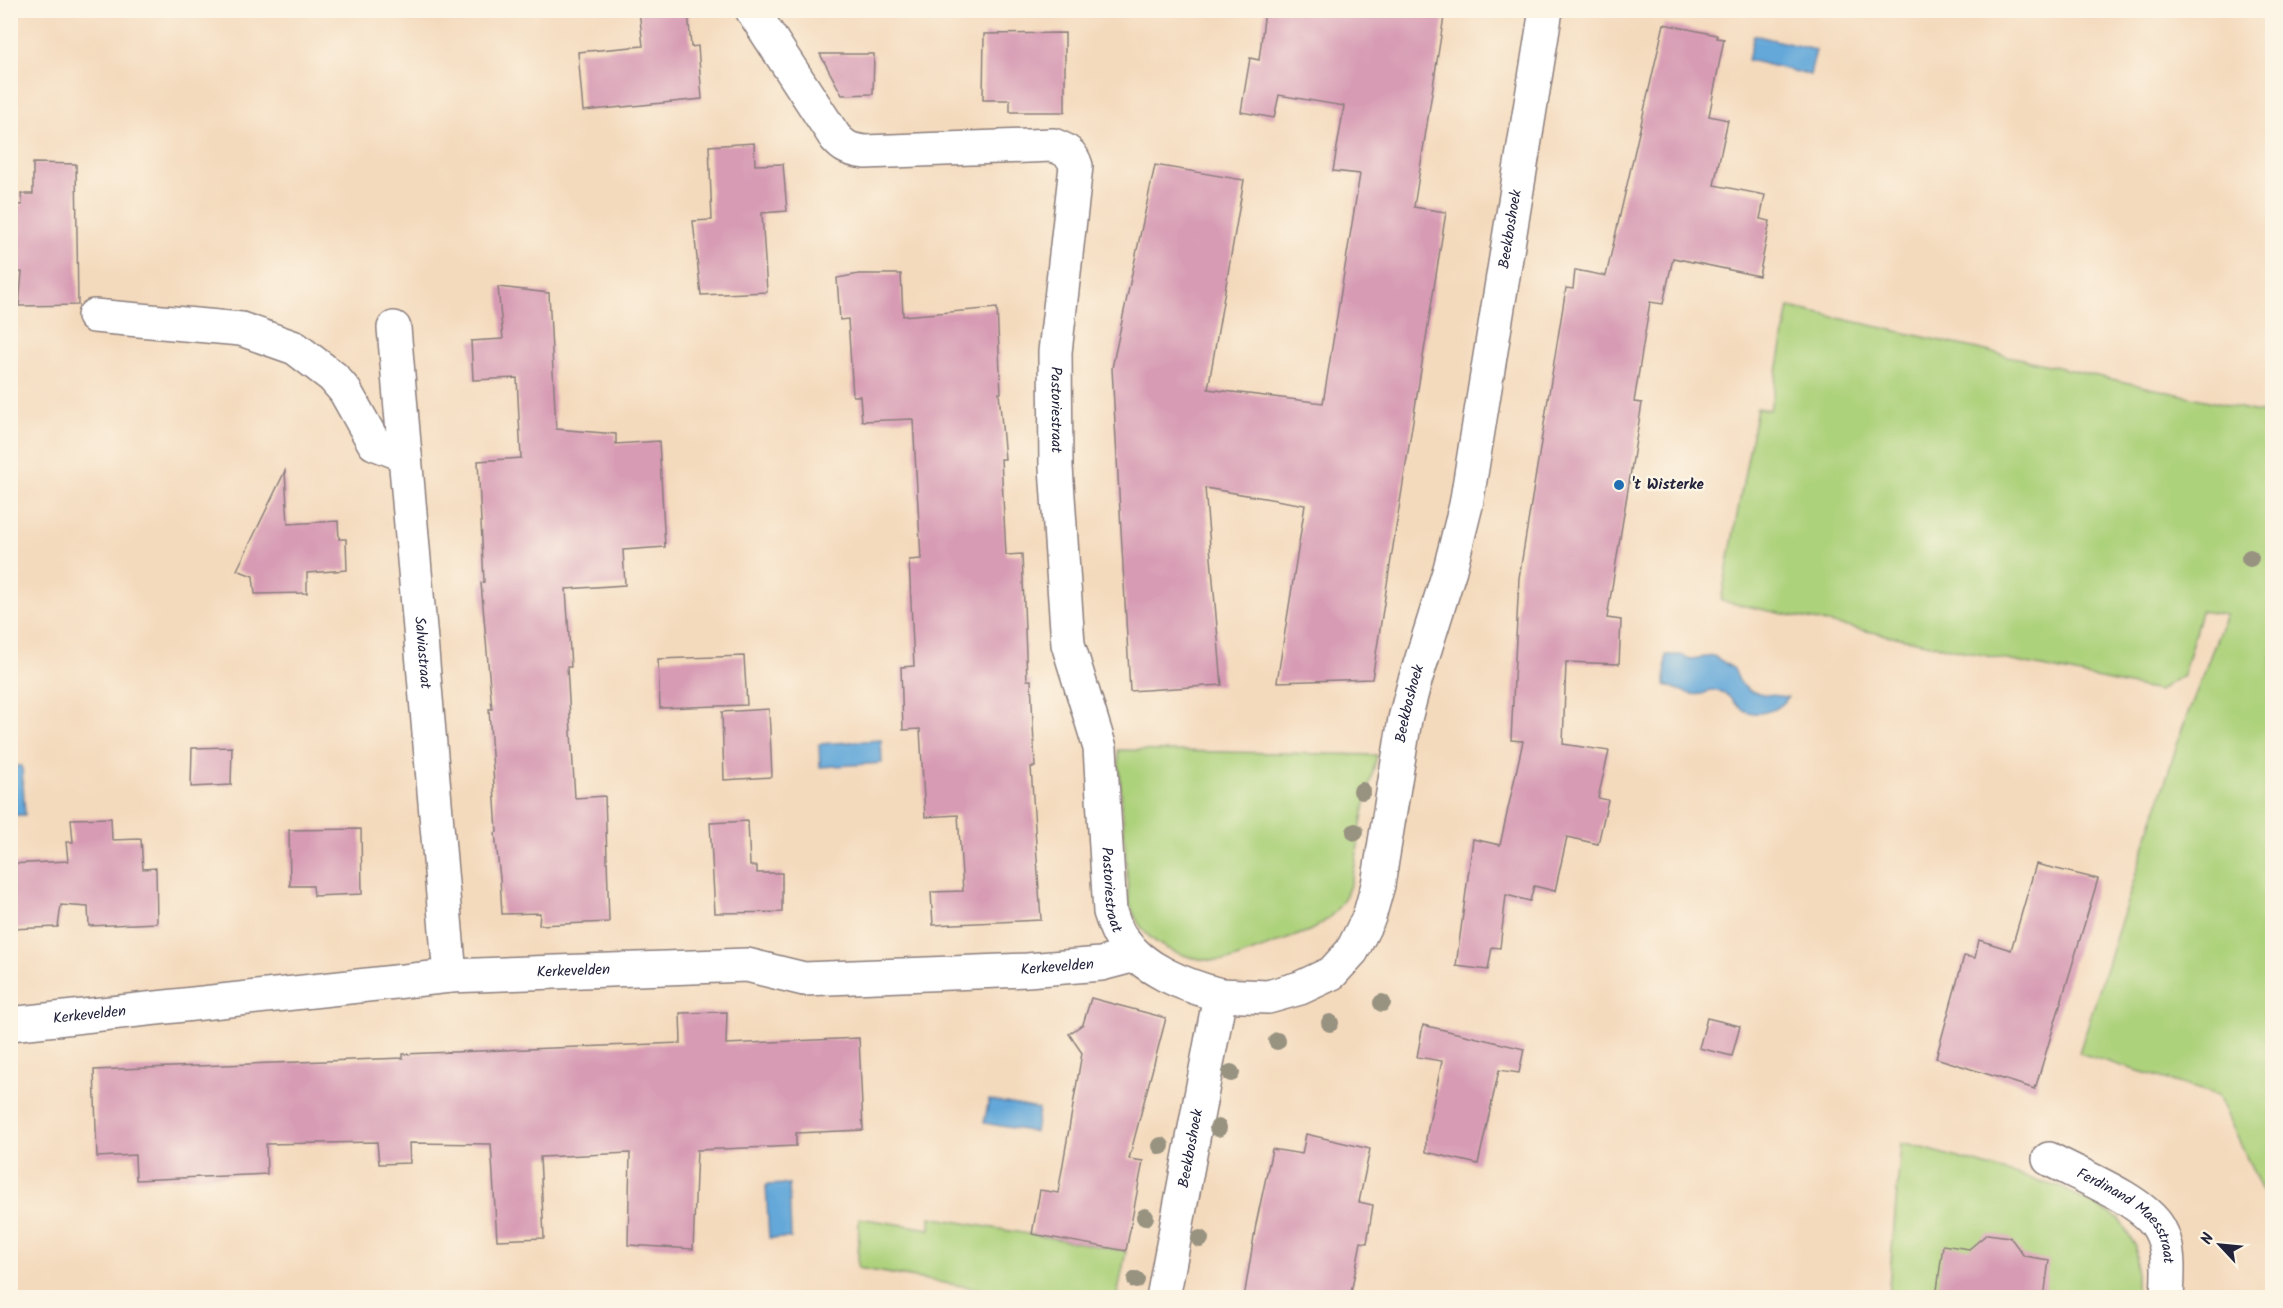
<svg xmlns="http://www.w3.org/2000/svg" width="2283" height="1308" viewBox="0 0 2283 1308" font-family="Kalam,sans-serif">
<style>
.green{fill:#add27c;stroke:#687a5c;stroke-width:1.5}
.water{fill:#64a8d9;stroke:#43658a;stroke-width:1.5}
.building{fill:#d79bb4}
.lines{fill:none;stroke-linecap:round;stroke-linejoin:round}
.minor-casing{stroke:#8b7e7c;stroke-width:36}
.minor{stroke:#fff;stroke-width:33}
.tree{fill:#989280}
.poi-dot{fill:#1f6fb2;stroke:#fcf5e5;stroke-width:2}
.labels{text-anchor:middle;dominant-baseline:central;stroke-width:5;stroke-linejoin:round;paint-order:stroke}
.street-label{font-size:15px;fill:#22223b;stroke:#fcf5e5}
.poi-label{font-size:15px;font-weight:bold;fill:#22223b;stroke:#fcf5e5;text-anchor:start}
</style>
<rect width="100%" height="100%" fill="#fcf5e5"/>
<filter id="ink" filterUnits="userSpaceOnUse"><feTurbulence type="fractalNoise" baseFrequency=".0167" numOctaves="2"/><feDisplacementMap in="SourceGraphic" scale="12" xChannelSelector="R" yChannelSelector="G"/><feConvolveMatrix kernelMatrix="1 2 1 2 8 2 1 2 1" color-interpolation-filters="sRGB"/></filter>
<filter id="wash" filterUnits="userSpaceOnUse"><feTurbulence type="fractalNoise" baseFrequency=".008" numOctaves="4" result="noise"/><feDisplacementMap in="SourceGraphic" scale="24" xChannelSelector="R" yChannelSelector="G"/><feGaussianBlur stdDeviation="1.35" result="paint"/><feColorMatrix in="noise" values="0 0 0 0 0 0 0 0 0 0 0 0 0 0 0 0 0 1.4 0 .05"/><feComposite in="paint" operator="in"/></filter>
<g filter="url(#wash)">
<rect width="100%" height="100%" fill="#f4dabd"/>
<g class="green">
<polygon points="1789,307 2272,415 2272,1213 2218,1095 2079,1053 2182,729 2226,615 2201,611 2183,675 2158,691 1721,601 1757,408 1770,410"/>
<path d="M1118,750L1377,755C1372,776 1366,797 1362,819C1354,865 1357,907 1309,931L1231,960C1200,963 1157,953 1139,924C1135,917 1132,910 1129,903Z"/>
<polygon points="1901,1144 1909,1144 2062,1188 2119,1218 2136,1247 2136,1297 1888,1298"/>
<polygon points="930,1217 1126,1251 1117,1297 1026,1297 858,1268 859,1218 930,1229"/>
</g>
<g class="water">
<polygon points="1754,35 1816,50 1810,75 1748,60"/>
<path d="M1666,655H1680L1691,659L1714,656L1734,669L1740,683L1750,691L1763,694L1788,697C1781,711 1755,718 1742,709C1728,699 1730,691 1710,690C1696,701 1680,689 1665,685Z"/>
<polygon points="881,740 882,763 820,767 819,744"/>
<polygon points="11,766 22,766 25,815 11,815"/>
<polygon points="989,1100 1039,1109 1035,1132 984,1123"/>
<polygon points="789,1184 791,1238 769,1238 766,1185"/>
</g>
<g id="blocks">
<g class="building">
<polygon points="639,10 688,10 691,47 698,46 702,99 583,111 578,52 643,46"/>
<polygon points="1265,10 1445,10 1414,207 1446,212 1372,679 1277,682 1305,505 1205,488 1222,685 1130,691 1112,368 1155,165 1244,180 1208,389 1323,403 1360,174 1333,171 1344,106 1279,95 1274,118 1241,112 1250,58 1259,60"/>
<polygon points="1664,24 1717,35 1717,38 1724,39 1709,116 1728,120 1714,185 1765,195 1760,219 1770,221 1759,276 1673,258 1663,304 1650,302 1634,402 1642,403 1607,618 1621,620 1619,664 1566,662 1563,744 1609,751 1598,798 1608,800 1598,844 1567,837 1555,891 1534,886 1530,901 1506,895 1500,948 1492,947 1488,970 1456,966 1473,839 1500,845 1523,741 1511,740 1519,578 1566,288 1573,289 1575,270 1606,276"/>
<polygon points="1065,33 1065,112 1010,112 1010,100 983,100 984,34"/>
<polygon points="820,54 874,54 873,94 842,95"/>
<polygon points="754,143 755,165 783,164 787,211 762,213 767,292 701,295 693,221 712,220 709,146"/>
<polygon points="33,163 76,164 78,305 19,306 22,272 10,273 10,204 22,205 21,194 33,194"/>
<polygon points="859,274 901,274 903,316 997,308 1001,393 999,393 1005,459 1001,459 1006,555 1022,554 1027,680 1031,680 1035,767 1031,767 1041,920 933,925 931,892 963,891 958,815 925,817 920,729 903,730 901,667 914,666 909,560 921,559 913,419 862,421 860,396 853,396 848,319 840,320 837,278"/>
<polygon points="498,287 549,293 556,429 616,434 616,444 659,441 665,547 623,550 625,585 566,589 571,667 567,667 575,798 605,796 609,922 539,925 540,913 502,914 500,878 495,833 497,832 489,709 492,709 481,583 484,582 478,461 521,458 517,378 473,380 471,341 503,339"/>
<polygon points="285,471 288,524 338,521 339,539 346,539 347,570 307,573 307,593 255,594 253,576 237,570"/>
<polygon points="744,656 747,705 660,708 658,659"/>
<polygon points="769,709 772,777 724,780 722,712"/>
<polygon points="232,747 231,785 191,787 192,748"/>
<polygon points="111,818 112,840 141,839 143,869 156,868 157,923 89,926 88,907 61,905 58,927 10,929 10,864 68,861 66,842 73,842 71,819"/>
<polygon points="748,821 750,866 757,866 757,873 782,873 782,912 715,913 710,823"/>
<polygon points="361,829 362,894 314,896 313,886 290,886 289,830"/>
<polygon points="2036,864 2098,879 2035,1089 1936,1058 1964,956 1975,958 1979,940 2011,950"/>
<polygon points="1091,998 1166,1018 1129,1159 1143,1161 1126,1251 1032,1234 1040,1190 1058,1193 1082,1053 1069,1034 1083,1024"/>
<polygon points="727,1012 726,1044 859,1038 863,1130 796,1133 796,1146 697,1150 693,1249 628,1245 630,1153 540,1157 544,1238 497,1240 491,1144 409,1143 410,1163 379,1164 377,1142 266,1144 267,1174 136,1180 135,1155 97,1157 94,1070 403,1058 403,1054 681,1043 680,1013"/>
<polygon points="1707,1018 1740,1026 1732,1056 1699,1048"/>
<polygon points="1423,1025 1524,1049 1519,1073 1499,1070 1478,1164 1426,1152 1426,1138 1442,1061 1417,1057"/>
<polygon points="1306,1134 1370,1149 1359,1202 1373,1205 1367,1243 1361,1242 1350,1298 1244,1298 1256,1224 1272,1149 1302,1154"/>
<polygon points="1987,1234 2010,1237 2024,1256 2049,1260 2044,1298 1936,1298 1943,1245 1969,1249"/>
</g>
</g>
</g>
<g filter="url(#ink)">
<use href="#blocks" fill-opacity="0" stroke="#8b7e7c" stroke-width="1.5"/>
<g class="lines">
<g class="minor-casing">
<g id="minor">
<path id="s1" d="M752,10L835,137C844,148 851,150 865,152L1053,145C1066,150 1072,153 1076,166L1055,352L1056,467L1068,644L1100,748L1110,912C1113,920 1116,931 1121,938C1143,970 1184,985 1220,995"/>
<polyline points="94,316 241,329 295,348 333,377 345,391 374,443 405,455"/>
<path id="s2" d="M394,328L450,976"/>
<path id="s3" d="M10,1024L450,976L747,965L804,979L1027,970L1101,964L1135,955"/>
<path id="s4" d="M2049,1159C2079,1175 2143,1200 2159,1228C2171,1249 2168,1275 2167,1298"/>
<path id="s5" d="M1163,1298L1220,995L1268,997L1300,988L1332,973L1352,951L1369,917L1378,885L1405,719L1414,684L1450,569L1466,505L1546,10"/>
</g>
</g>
<use href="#minor" class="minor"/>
</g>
<g class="tree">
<circle cx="2250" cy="558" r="9"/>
<circle cx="1362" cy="791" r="9"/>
<circle cx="1355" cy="832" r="9"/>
<circle cx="1382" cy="1003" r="9"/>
<circle cx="1330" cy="1023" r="9"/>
<circle cx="1277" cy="1041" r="9"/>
<circle cx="1231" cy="1073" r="9"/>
<circle cx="1218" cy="1128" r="9"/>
<circle cx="1161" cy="1146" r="9"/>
<circle cx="1145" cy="1217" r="9"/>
<circle cx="1200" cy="1239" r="9"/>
<circle cx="1136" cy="1280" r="9"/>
</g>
</g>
<circle class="poi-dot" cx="1619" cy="485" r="6"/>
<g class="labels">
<g class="street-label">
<text stroke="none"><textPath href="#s5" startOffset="1196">Beekboshoek</textPath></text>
<text stroke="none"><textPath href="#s1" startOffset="652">Pastoriestraat</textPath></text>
<text stroke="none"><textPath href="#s2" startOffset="326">Salviastraat</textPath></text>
<text stroke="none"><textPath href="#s5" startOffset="710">Beekboshoek</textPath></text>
<text stroke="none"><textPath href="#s1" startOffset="1138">Pastoriestraat</textPath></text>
<text stroke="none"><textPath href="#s3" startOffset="1052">Kerkevelden</textPath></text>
<text stroke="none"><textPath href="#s3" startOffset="566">Kerkevelden</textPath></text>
<text stroke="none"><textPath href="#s3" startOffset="80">Kerkevelden</textPath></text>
<text stroke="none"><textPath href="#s5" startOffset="152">Beekboshoek</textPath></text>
<text stroke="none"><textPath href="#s4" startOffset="100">Ferdinand Maesstraat</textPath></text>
</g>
<g class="poi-label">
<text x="1631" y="485">'t Wisterke</text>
</g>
</g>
<rect width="2283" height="1308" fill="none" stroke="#fcf5e5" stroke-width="36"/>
<g transform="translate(2220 1245) rotate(296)" stroke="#fcf5e5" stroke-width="4.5" paint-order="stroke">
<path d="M0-4.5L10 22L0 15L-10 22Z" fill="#22223b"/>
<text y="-9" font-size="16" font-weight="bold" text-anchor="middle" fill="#22223b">N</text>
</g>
</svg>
